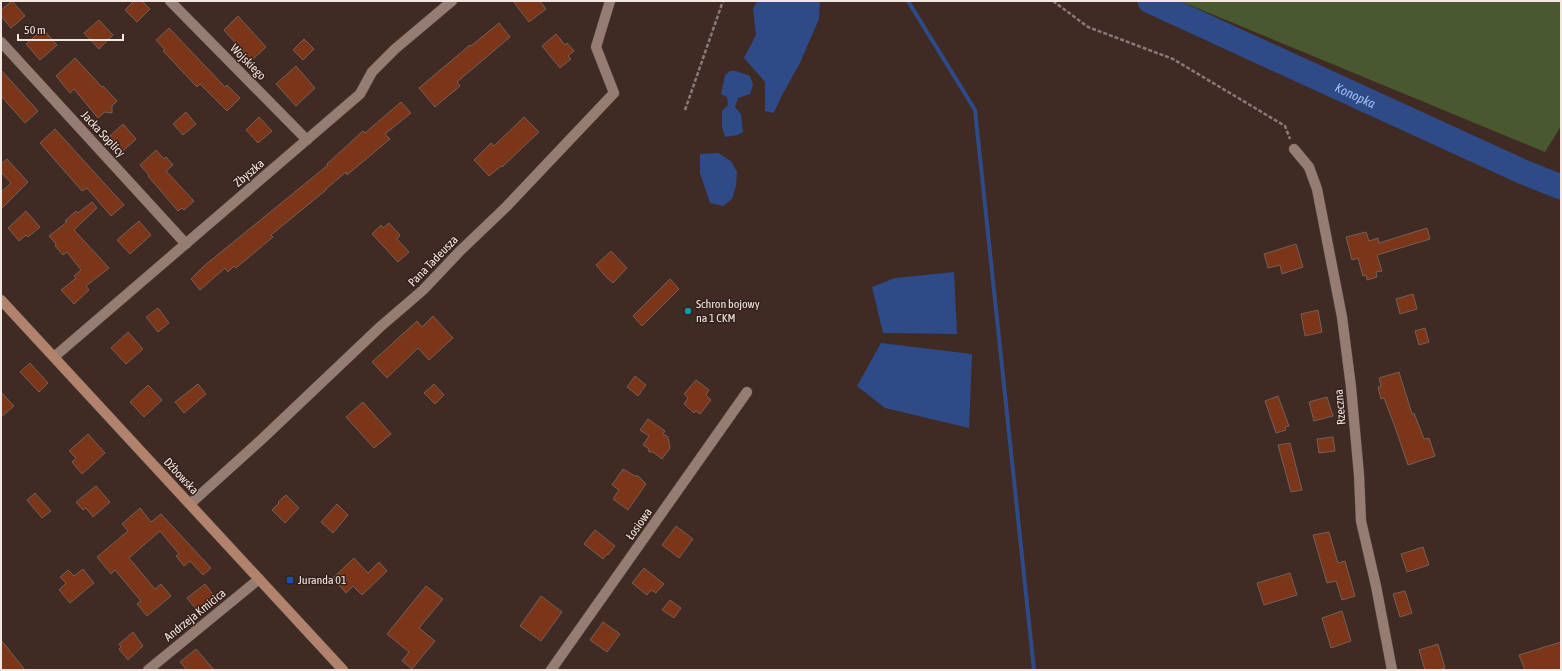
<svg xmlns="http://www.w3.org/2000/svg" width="1562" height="671" viewBox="0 0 1562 671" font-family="'Asap Condensed',sans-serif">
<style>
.green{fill:#4a5830}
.water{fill:#2e4a87}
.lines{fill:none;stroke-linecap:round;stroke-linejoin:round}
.stream{stroke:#2e4a87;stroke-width:4}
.river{stroke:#2e4a87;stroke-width:25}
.building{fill:#7b3519;stroke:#755f56}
.street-casing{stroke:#5b4a44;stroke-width:11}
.secondary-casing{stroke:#5b4a44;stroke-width:11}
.path{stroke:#8b7a74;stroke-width:2.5;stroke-dasharray:4 2;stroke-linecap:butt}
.street{stroke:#957d74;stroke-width:10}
.secondary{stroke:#b2836c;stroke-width:10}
.culture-dot{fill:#0f9aa8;stroke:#34211a;stroke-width:1.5}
.transit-dot{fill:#1a4fb4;stroke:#34211a;stroke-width:1.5}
.labels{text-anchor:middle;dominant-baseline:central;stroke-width:3;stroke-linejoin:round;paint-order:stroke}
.street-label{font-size:12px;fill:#f4e7e2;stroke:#34211a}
.poi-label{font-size:12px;fill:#f4e7e2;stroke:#34211a;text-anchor:start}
.water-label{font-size:13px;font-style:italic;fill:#a4bff5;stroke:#34211a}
</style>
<rect width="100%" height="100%" fill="#3f2b24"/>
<polygon class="green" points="1180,1 1561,1 1561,126 1545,152"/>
<g class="water">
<polygon points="757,1 820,1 819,19 800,63 781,97 774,113 765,111 765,82 744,58 756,35 753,9"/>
<polygon points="730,71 736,71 750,76 753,85 750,94 738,98 735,107 741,114 743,132 738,135 725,137 722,127 722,111 728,105 727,97 721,94 725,75"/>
<polygon points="718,153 731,161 737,172 736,186 732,199 723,206 710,203 700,173 700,154"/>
<polygon points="954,272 957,334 883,333 872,287 895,278"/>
<polygon points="881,343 972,354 969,428 885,408 857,386"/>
</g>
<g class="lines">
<polyline class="stream" points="908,1 975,110 1034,670"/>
<path class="river" id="s1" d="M1150,1L1521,171L1561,187"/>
</g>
<g class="building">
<polygon points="12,1 25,16 11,28 1,16 1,10"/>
<polygon points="134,1 142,1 150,9 137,22 125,10"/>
<polygon points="513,1 540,1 546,9 529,22"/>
<polygon points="238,16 266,47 251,61 224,30"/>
<polygon points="99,20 113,35 99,49 84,33"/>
<polygon points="499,23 510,37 457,82 460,86 435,107 419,88 470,45 471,46"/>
<polygon points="169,28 225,87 227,85 240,98 227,111 200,84 197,87 163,51 165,50 156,40"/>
<polygon points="43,29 57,45 40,60 26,44"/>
<polygon points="556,34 565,45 567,43 574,51 568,56 571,59 560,68 542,46"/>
<polygon points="304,39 314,49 303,60 293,50"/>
<polygon points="75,58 102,87 103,86 117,101 112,106 112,113 105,112 98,118 74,89 70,93 56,76"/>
<polygon points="296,66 315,88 296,106 276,84"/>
<polygon points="1,70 38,111 25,123 1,96"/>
<polygon points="401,102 411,113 385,134 390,139 347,175 346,172 326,189 326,190 271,235 273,237 236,268 234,266 228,272 225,268 200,290 191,279 204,266 328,165 327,164 363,131 365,133"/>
<polygon points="186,112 196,124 183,135 173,124"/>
<polygon points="259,117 272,131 258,143 246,130"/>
<polygon points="524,117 539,132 502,167 501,166 489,176 474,160 491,143 494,146"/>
<polygon points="123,124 136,139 123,151 110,136"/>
<polygon points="55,129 124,205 111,216 87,188 82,191 40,143"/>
<polygon points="156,150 164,159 166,157 173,165 166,171 194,201 184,210 182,208 178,211 148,176 149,175 140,165"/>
<polygon points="7,159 28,182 1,209 1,192 11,183 1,172 1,164"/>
<polygon points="92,202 97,208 74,230 109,268 86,286 89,290 74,304 61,290 76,278 74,276 81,270 67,252 63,255 55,246 56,244 49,236 67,222 65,221 76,211 78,213"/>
<polygon points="26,211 40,227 28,237 26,235 19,241 8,228"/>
<polygon points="139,221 151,235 130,254 117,240"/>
<polygon points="389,223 400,235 397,239 409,252 398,262 372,234 381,225 383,228"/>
<polygon points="1427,228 1430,239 1377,255 1382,271 1376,272 1377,277 1367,280 1366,275 1363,276 1358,258 1352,260 1346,237 1366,232 1369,241 1378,238 1379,243"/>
<polygon points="1296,244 1303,267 1282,274 1280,265 1268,268 1264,254"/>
<polygon points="611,251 627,268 613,283 607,278 596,265"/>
<polygon points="670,279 679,289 642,326 633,316"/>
<polygon points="1413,294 1417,309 1400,314 1396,299"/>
<polygon points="158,308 169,323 158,332 146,317"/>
<polygon points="1318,310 1322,332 1305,336 1301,314"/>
<polygon points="433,316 453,338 429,360 418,348 387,378 372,362 417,321 422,327"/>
<polygon points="1425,328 1429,342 1419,345 1415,331"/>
<polygon points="128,332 143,349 126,364 111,348"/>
<polygon points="30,363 48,383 39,392 20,372"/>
<polygon points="1399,372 1412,414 1414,413 1424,439 1429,438 1435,456 1408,465 1395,427 1384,398 1381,399 1378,387 1381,386 1379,378"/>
<polygon points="635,376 646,385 638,396 627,387"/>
<polygon points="696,380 709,390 706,395 711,400 700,414 696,411 694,413 684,404 688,398 684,394"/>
<polygon points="198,384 206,394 184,413 175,402"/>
<polygon points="434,384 444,395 435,404 424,393"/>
<polygon points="148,385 162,400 144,417 130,402"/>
<polygon points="1,392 14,406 1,417"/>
<polygon points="1278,396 1289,426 1285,427 1286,430 1276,433 1265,401"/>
<polygon points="1327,397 1333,416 1314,421 1309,402"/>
<polygon points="363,402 391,434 374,448 346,417"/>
<polygon points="648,419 665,431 663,434 668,437 670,448 662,459 653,452 649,452 648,448 643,445 649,436 640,430"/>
<polygon points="88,434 105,453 82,474 72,462 76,458 69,451"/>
<polygon points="1333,437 1335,451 1319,453 1317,439"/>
<polygon points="1290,443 1302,490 1291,492 1278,445"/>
<polygon points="623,469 635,476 638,476 646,484 628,510 613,499 619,490 612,485"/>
<polygon points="96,486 110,502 93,517 86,508 83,510 76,502"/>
<polygon points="35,493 51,511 42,518 27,500"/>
<polygon points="286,495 299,508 285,523 272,510 279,503 278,502"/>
<polygon points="337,504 348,515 333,533 321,522"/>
<polygon points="140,508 151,522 161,514 211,568 203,575 190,561 184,566 176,556 179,554 160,531 129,558 155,589 161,584 171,596 147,616 137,604 141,601 115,570 111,574 97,557 128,531 122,524"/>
<polygon points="676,526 693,539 679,558 662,545"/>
<polygon points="595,530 615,546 608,555 607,554 603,559 584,544"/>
<polygon points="1329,532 1338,563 1345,561 1355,596 1342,600 1336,581 1327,583 1313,535"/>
<polygon points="1423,547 1429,565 1407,572 1401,554"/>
<polygon points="354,558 368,573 379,562 387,571 362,595 353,586 346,593 333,578"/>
<polygon points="644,568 664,584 656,593 651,590 647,595 632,583"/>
<polygon points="83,569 94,583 70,603 59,590 66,583 60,577 68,570 74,576"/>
<polygon points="1290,573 1297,595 1264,605 1257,583"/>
<polygon points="205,584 218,601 201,615 187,598"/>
<polygon points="426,586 443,599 419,628 435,641 412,669 402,661 409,652 387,634"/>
<polygon points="1405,591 1412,613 1400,617 1393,594"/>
<polygon points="541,596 562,612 541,641 520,626"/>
<polygon points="670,600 681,608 674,618 662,610"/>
<polygon points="1342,611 1351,641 1331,648 1322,618"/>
<polygon points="603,622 620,634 607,652 590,640"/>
<polygon points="133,632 143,646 128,660 119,649 121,647 119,644"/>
<polygon points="1,640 25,670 1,670"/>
<polygon points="1561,642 1561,670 1525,670 1519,655"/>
<polygon points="1438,644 1445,668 1438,670 1425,670 1419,650"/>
<polygon points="196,649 214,670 187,670 180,662"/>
</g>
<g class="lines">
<g class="street-casing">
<g id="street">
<polyline points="170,1 307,140"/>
<polyline points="1,42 186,244"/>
<polyline points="1294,149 1309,167 1317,189 1342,317 1351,387 1359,475 1361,521 1376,586 1392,670"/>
<polyline points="54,357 360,94 372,72 395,49 452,1"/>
<polyline points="190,504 262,439 380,327 423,290 460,251 506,207 614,93 596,47 610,1"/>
<polyline points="148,670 259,579"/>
<polyline points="551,670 747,392"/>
</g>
</g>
<g class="secondary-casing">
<polyline id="secondary" points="1,300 343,670"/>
</g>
<g class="path">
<polyline points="1053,1 1088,27 1173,59 1285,126 1290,139"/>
<polyline points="685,110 723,1"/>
</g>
<use href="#street" class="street"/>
<use href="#secondary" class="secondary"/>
</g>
<circle class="culture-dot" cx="688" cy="311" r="4"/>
<rect class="transit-dot" x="286" y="576" width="8" height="8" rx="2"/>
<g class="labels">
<g class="street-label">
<text transform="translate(248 62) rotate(45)">Wojskiego</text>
<text transform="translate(103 134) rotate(47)">Jacka Soplicy</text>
<text transform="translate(249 173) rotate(-40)">Zbyszka</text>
<text transform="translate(433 261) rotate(-46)">Pana Tadeusza</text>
<text transform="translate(1340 407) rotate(-95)">Rzeczna</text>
<text transform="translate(181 476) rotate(47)">Dźbowska</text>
<text transform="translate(639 524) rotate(-55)">Łosiowa</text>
<text transform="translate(195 615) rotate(-39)">Andrzeja Kmicica</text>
</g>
<g class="poi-label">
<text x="696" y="304">Schron bojowy<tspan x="696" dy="14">na 1 CKM</tspan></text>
<text x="298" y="580">Juranda 01</text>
</g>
<g class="water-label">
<text stroke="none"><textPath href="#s1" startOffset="226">Konopka</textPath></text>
</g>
</g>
<rect width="1562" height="671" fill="none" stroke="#f4e7e2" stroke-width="4"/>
<path d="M18 34v6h105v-6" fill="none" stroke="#f4e7e2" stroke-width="2"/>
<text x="24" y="34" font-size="12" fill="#f4e7e2" stroke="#34211a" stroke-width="3" paint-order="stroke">50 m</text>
</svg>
